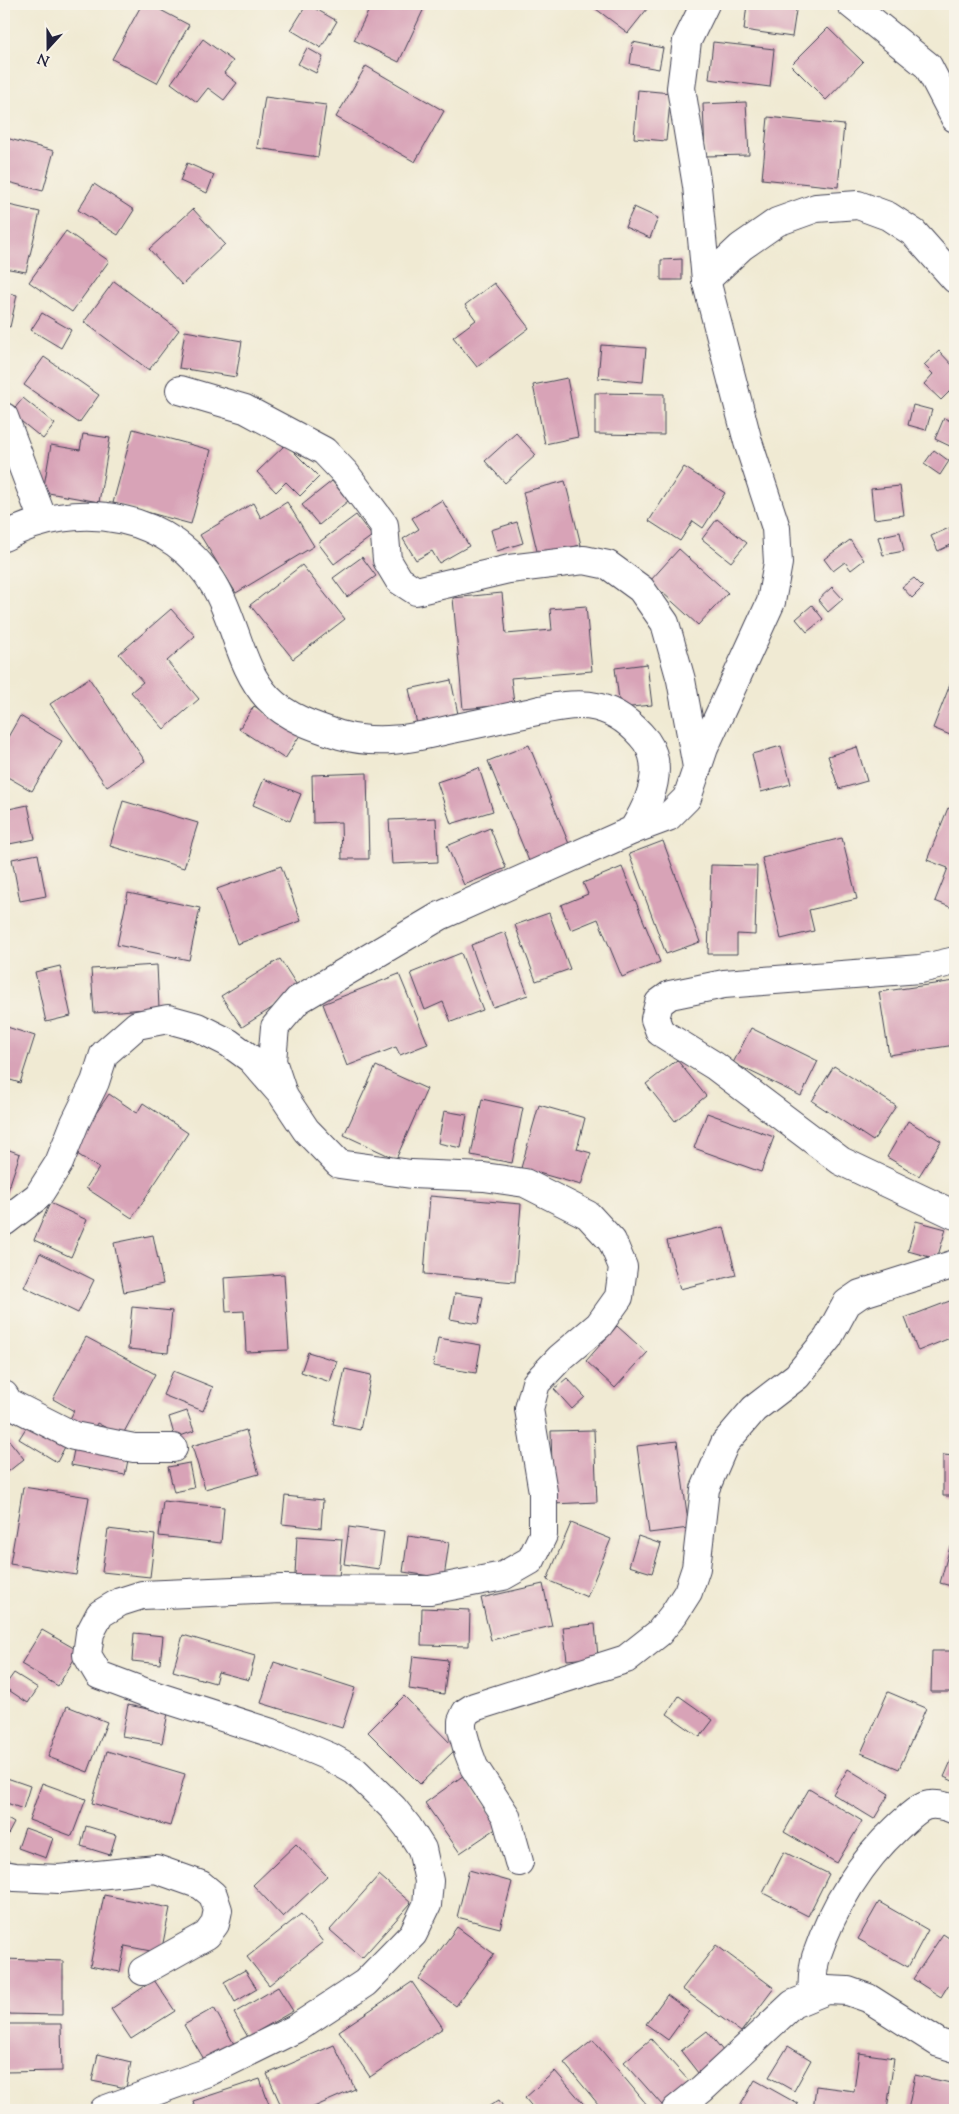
<svg xmlns="http://www.w3.org/2000/svg" width="959" height="2114" viewBox="0 0 959 2114" font-family="'Sorts Mill Goudy',serif">
<style>
.building{fill:#d8a3b7}
.lines{fill:none;stroke-linecap:round;stroke-linejoin:round}
.minor-casing{stroke:#414052;stroke-width:30}
.minor{stroke:#fff;stroke-width:28}
</style>
<rect width="100%" height="100%" fill="#f7f3e8"/>
<filter id="ink" filterUnits="userSpaceOnUse"><feTurbulence type="fractalNoise" baseFrequency=".02" numOctaves="2"/><feDisplacementMap in="SourceGraphic" scale="10" xChannelSelector="R" yChannelSelector="G"/><feConvolveMatrix kernelMatrix="1 2 1 2 8 2 1 2 1" color-interpolation-filters="sRGB"/></filter>
<filter id="wash" filterUnits="userSpaceOnUse"><feTurbulence type="fractalNoise" baseFrequency=".0096" numOctaves="4" result="noise"/><feDisplacementMap in="SourceGraphic" scale="20" xChannelSelector="R" yChannelSelector="G"/><feGaussianBlur stdDeviation="1.12" result="paint"/><feColorMatrix in="noise" values="0 0 0 0 0 0 0 0 0 0 0 0 0 0 0 0 0 1.4 0 .05"/><feComposite in="paint" operator="in"/></filter>
<g filter="url(#wash)">
<rect width="100%" height="100%" fill="#f0ead3"/>
<g id="blocks">
<g class="building">
<polygon points="142,4 149,4 189,25 157,83 112,59"/>
<polygon points="307,4 337,21 321,48 291,30"/>
<polygon points="372,4 426,4 399,62 354,40"/>
<polygon points="593,4 651,4 628,33 592,6"/>
<polygon points="747,4 797,4 792,37 744,30"/>
<polygon points="828,28 863,62 826,100 791,65"/>
<polygon points="203,39 233,61 224,73 237,83 224,100 208,88 197,102 171,83"/>
<polygon points="633,42 663,48 659,69 630,64"/>
<polygon points="713,42 774,49 770,87 709,79"/>
<polygon points="307,48 323,57 316,73 298,64"/>
<polygon points="366,66 444,111 415,162 336,117"/>
<polygon points="638,90 671,93 666,141 634,138"/>
<polygon points="265,97 326,105 318,157 257,148"/>
<polygon points="746,102 749,155 705,156 703,104"/>
<polygon points="768,117 844,125 838,187 762,179"/>
<polygon points="6,138 54,151 43,191 4,181 4,146"/>
<polygon points="187,163 214,175 207,193 180,181"/>
<polygon points="94,184 134,210 118,235 78,210"/>
<polygon points="4,204 40,212 26,272 4,268"/>
<polygon points="634,207 658,218 650,238 625,227"/>
<polygon points="193,209 225,244 182,285 149,249"/>
<polygon points="66,231 109,261 72,312 29,282"/>
<polygon points="682,259 682,280 661,280 661,260"/>
<polygon points="114,281 179,330 149,370 84,322"/>
<polygon points="494,283 529,328 477,367 453,337 476,320 465,305"/>
<polygon points="4,292 17,295 10,327 4,325"/>
<polygon points="42,313 71,330 61,348 31,330"/>
<polygon points="185,331 242,341 236,377 179,368"/>
<polygon points="601,345 646,348 643,382 598,378"/>
<polygon points="939,351 955,368 955,386 941,400 924,384 933,374 924,365"/>
<polygon points="44,357 99,395 79,423 24,385"/>
<polygon points="567,378 578,437 545,444 533,385"/>
<polygon points="595,393 664,394 664,435 595,434"/>
<polygon points="23,398 55,424 43,439 11,413"/>
<polygon points="913,405 932,410 926,430 908,425"/>
<polygon points="944,418 955,423 954,448 935,439"/>
<polygon points="133,429 211,450 191,524 113,503"/>
<polygon points="516,433 536,455 505,483 485,461"/>
<polygon points="83,434 110,438 99,502 43,492 51,445 80,450"/>
<polygon points="286,444 319,477 300,496 286,482 276,492 257,472"/>
<polygon points="934,450 949,461 940,475 924,464"/>
<polygon points="684,467 725,493 703,528 693,521 680,541 649,521"/>
<polygon points="332,481 348,501 319,525 302,505"/>
<polygon points="565,481 581,545 538,555 523,492"/>
<polygon points="900,486 904,515 874,519 871,489"/>
<polygon points="442,500 469,546 439,563 432,551 416,560 403,539 419,529 412,518"/>
<polygon points="287,502 314,546 236,593 200,535 253,503 261,518"/>
<polygon points="356,515 372,536 334,564 318,543"/>
<polygon points="717,519 747,543 731,562 702,539"/>
<polygon points="517,522 523,543 497,551 491,530"/>
<polygon points="949,528 955,543 938,551 931,536"/>
<polygon points="900,532 904,551 883,555 878,537"/>
<polygon points="850,540 864,560 851,570 845,562 833,571 824,559"/>
<polygon points="679,549 728,593 698,625 650,581"/>
<polygon points="362,557 376,576 347,597 333,578"/>
<polygon points="302,565 345,619 293,659 250,605"/>
<polygon points="914,578 923,587 912,598 902,587"/>
<polygon points="832,587 843,599 828,612 818,600"/>
<polygon points="502,593 506,634 552,630 550,609 586,606 592,671 511,678 514,704 463,709 453,598"/>
<polygon points="812,605 823,619 807,632 796,619"/>
<polygon points="171,609 195,636 167,661 199,699 164,729 131,692 143,682 119,654"/>
<polygon points="647,664 652,705 620,708 615,668"/>
<polygon points="955,672 955,737 933,728"/>
<polygon points="89,678 145,761 107,787 50,704"/>
<polygon points="451,680 458,714 417,724 409,689"/>
<polygon points="254,706 300,735 285,759 239,729"/>
<polygon points="20,716 62,741 32,791 4,775 4,744"/>
<polygon points="529,745 569,844 529,861 488,761"/>
<polygon points="781,746 791,784 761,792 752,754"/>
<polygon points="857,747 867,781 839,789 828,756"/>
<polygon points="479,768 493,811 451,824 437,782"/>
<polygon points="367,773 369,859 342,859 341,822 313,823 312,775"/>
<polygon points="264,779 301,794 290,821 253,805"/>
<polygon points="123,801 198,823 184,868 110,846"/>
<polygon points="28,805 35,839 4,845 4,810"/>
<polygon points="948,808 955,811 955,909 935,901 948,868 927,860"/>
<polygon points="436,818 438,862 392,864 389,820"/>
<polygon points="490,828 506,868 464,885 447,846"/>
<polygon points="842,838 857,899 809,910 814,931 781,939 762,858"/>
<polygon points="663,841 700,942 666,954 629,854"/>
<polygon points="38,854 46,896 20,901 12,859"/>
<polygon points="711,865 757,866 755,935 737,934 737,954 708,954"/>
<polygon points="281,866 301,921 237,944 217,889"/>
<polygon points="622,867 660,962 622,977 598,919 571,930 561,905 588,894 583,883"/>
<polygon points="128,893 200,908 189,960 117,945"/>
<polygon points="549,913 570,969 536,981 515,925"/>
<polygon points="505,932 528,995 493,1007 471,945"/>
<polygon points="461,953 483,1010 451,1022 443,1002 425,1010 411,973"/>
<polygon points="280,959 300,990 242,1027 221,996"/>
<polygon points="157,965 159,1008 94,1013 91,969"/>
<polygon points="60,966 71,1016 46,1022 35,972"/>
<polygon points="399,974 428,1044 400,1055 396,1047 347,1066 323,1004"/>
<polygon points="955,981 955,1045 889,1055 879,992"/>
<polygon points="4,1026 35,1036 20,1083 4,1078"/>
<polygon points="751,1028 818,1061 801,1096 733,1063"/>
<polygon points="677,1060 706,1096 675,1121 646,1084"/>
<polygon points="376,1066 427,1089 396,1159 344,1135"/>
<polygon points="834,1066 896,1106 873,1141 812,1101"/>
<polygon points="109,1094 137,1113 143,1103 188,1133 132,1218 86,1188 99,1168 71,1150"/>
<polygon points="482,1099 523,1108 512,1163 471,1155"/>
<polygon points="539,1105 585,1118 577,1149 591,1153 581,1185 521,1168"/>
<polygon points="444,1111 467,1115 461,1148 438,1143"/>
<polygon points="707,1113 774,1137 761,1172 694,1148"/>
<polygon points="908,1121 941,1141 919,1176 887,1157"/>
<polygon points="4,1148 20,1154 4,1202"/>
<polygon points="430,1196 521,1204 515,1282 424,1274"/>
<polygon points="50,1203 87,1220 71,1257 34,1240"/>
<polygon points="916,1221 946,1229 937,1259 908,1251"/>
<polygon points="724,1227 736,1275 680,1289 667,1241"/>
<polygon points="153,1235 163,1284 124,1292 114,1243"/>
<polygon points="40,1253 94,1280 78,1313 24,1287"/>
<polygon points="284,1274 289,1350 246,1352 244,1311 226,1312 224,1278"/>
<polygon points="455,1293 483,1297 478,1324 450,1319"/>
<polygon points="955,1299 955,1336 918,1351 905,1318"/>
<polygon points="132,1307 172,1311 168,1353 128,1349"/>
<polygon points="617,1326 647,1353 615,1388 586,1361"/>
<polygon points="86,1337 155,1374 122,1436 97,1423 91,1434 69,1421 74,1411 53,1399"/>
<polygon points="438,1338 481,1345 476,1373 433,1366"/>
<polygon points="308,1352 337,1361 330,1382 301,1372"/>
<polygon points="345,1369 371,1375 360,1430 333,1424"/>
<polygon points="173,1371 213,1387 203,1411 163,1395"/>
<polygon points="567,1378 585,1397 572,1409 554,1389"/>
<polygon points="187,1411 194,1431 175,1438 169,1417"/>
<polygon points="29,1423 66,1445 57,1462 19,1439"/>
<polygon points="246,1430 259,1474 205,1489 192,1446"/>
<polygon points="594,1430 597,1502 553,1504 551,1431"/>
<polygon points="4,1434 24,1459 4,1475"/>
<polygon points="677,1441 689,1528 649,1533 637,1446"/>
<polygon points="75,1445 129,1455 125,1475 71,1465"/>
<polygon points="943,1455 955,1456 955,1496 943,1496"/>
<polygon points="189,1463 194,1488 174,1492 168,1467"/>
<polygon points="23,1487 89,1497 76,1575 10,1564"/>
<polygon points="285,1496 323,1500 321,1528 282,1524"/>
<polygon points="163,1501 224,1507 221,1543 159,1536"/>
<polygon points="571,1523 611,1539 587,1597 547,1580"/>
<polygon points="349,1527 384,1532 379,1569 344,1564"/>
<polygon points="108,1529 155,1535 150,1577 102,1572"/>
<polygon points="297,1536 342,1539 339,1578 295,1575"/>
<polygon points="408,1536 449,1542 444,1578 403,1572"/>
<polygon points="638,1536 661,1544 652,1573 629,1566"/>
<polygon points="950,1547 955,1549 955,1587 940,1583"/>
<polygon points="543,1584 552,1626 491,1640 481,1598"/>
<polygon points="422,1608 470,1610 469,1646 421,1645"/>
<polygon points="595,1624 598,1657 567,1660 563,1627"/>
<polygon points="42,1630 79,1651 58,1686 21,1664"/>
<polygon points="134,1633 163,1636 160,1664 132,1661"/>
<polygon points="183,1635 255,1656 249,1680 218,1672 215,1683 173,1671"/>
<polygon points="932,1651 955,1651 955,1692 931,1692"/>
<polygon points="413,1656 448,1660 444,1694 409,1689"/>
<polygon points="274,1662 355,1688 342,1728 261,1703"/>
<polygon points="14,1673 38,1688 28,1703 4,1687"/>
<polygon points="888,1692 926,1708 899,1769 861,1753"/>
<polygon points="404,1696 456,1749 420,1784 368,1732"/>
<polygon points="679,1696 713,1720 700,1737 667,1714"/>
<polygon points="128,1705 168,1713 162,1743 122,1736"/>
<polygon points="67,1706 107,1722 88,1772 48,1757"/>
<polygon points="107,1751 185,1774 170,1826 92,1803"/>
<polygon points="955,1752 955,1782 944,1777"/>
<polygon points="848,1769 889,1794 874,1819 833,1794"/>
<polygon points="464,1775 500,1826 460,1853 425,1803"/>
<polygon points="4,1777 30,1786 23,1809 4,1802"/>
<polygon points="42,1783 86,1799 72,1836 29,1820"/>
<polygon points="809,1789 862,1821 837,1863 784,1832"/>
<polygon points="4,1817 14,1823 4,1842"/>
<polygon points="86,1826 116,1835 110,1855 81,1846"/>
<polygon points="25,1828 53,1838 46,1858 18,1848"/>
<polygon points="296,1844 327,1876 283,1917 253,1885"/>
<polygon points="784,1852 829,1874 808,1916 763,1893"/>
<polygon points="469,1870 512,1882 500,1928 457,1917"/>
<polygon points="379,1875 411,1903 362,1958 330,1930"/>
<polygon points="104,1895 170,1908 161,1953 125,1946 120,1972 90,1966"/>
<polygon points="879,1902 928,1930 908,1967 858,1939"/>
<polygon points="301,1914 323,1942 269,1985 247,1957"/>
<polygon points="457,1927 494,1954 456,2006 419,1979"/>
<polygon points="943,1934 955,1942 955,1974 941,1997 913,1979"/>
<polygon points="716,1945 774,1988 741,2032 682,1989"/>
<polygon points="4,1959 63,1961 63,2015 4,2014"/>
<polygon points="245,1970 257,1989 235,2002 224,1982"/>
<polygon points="154,1980 175,2011 131,2039 111,2009"/>
<polygon points="412,1982 443,2028 370,2077 339,2031"/>
<polygon points="278,1987 293,2011 248,2037 234,2013"/>
<polygon points="667,1995 689,2011 668,2040 646,2024"/>
<polygon points="214,2008 234,2044 205,2061 184,2025"/>
<polygon points="4,2024 61,2024 62,2071 4,2072"/>
<polygon points="707,2031 728,2057 702,2078 681,2051"/>
<polygon points="651,2039 689,2081 662,2105 624,2062"/>
<polygon points="593,2040 648,2106 643,2110 603,2110 564,2063"/>
<polygon points="334,2045 355,2089 307,2110 283,2110 267,2074"/>
<polygon points="788,2046 811,2060 794,2091 769,2077"/>
<polygon points="859,2053 894,2058 887,2110 813,2110 816,2086 854,2091"/>
<polygon points="98,2054 131,2062 126,2088 92,2081"/>
<polygon points="555,2071 589,2110 535,2110 525,2098"/>
<polygon points="915,2075 955,2084 953,2110 908,2110"/>
<polygon points="260,2079 271,2110 196,2110 193,2101"/>
<polygon points="755,2080 798,2104 795,2110 738,2110"/>
<polygon points="499,2100 505,2110 483,2110"/>
</g>
</g>
</g>
<g filter="url(#ink)">
<use href="#blocks" fill-opacity="0" stroke="#414052" stroke-width="1"/>
<g class="lines">
<g class="minor-casing">
<g id="minor">
<polyline points="851,4 928,66 955,118"/>
<polyline points="706,280 741,247 777,222 816,208 858,205 888,216 914,233 955,279"/>
<polyline points="180,390 245,409 324,451 345,473 384,525 387,560 399,580 416,591 509,569 584,560 608,565 641,589 665,623 681,680 697,767"/>
<polyline points="4,417 43,520"/>
<path d="M4,537C76,497 174,513 216,588C236,623 240,668 268,698C287,718 315,727 340,735C379,746 414,738 452,729C477,724 503,718 528,713C549,708 576,702 597,707C617,712 634,726 646,741C666,769 648,806 633,830L440,916L298,1000L275,1027L272,1061L284,1097L306,1130L339,1164L411,1174L484,1177L525,1183L588,1215L612,1241L623,1267L619,1297L599,1325L560,1358L536,1383L529,1409L543,1492V1535L531,1560L503,1576L430,1590L281,1589L142,1595L120,1602L100,1614L90,1633L87,1655L99,1675L147,1693L278,1735L330,1757L355,1771L393,1808L408,1827L422,1849L429,1881L427,1905L413,1934L365,1983L295,2029L208,2072L104,2110"/>
<polyline points="633,830 668,817 687,798 704,748 771,602 778,563 776,528 748,442 706,280 697,186 681,88 687,41 705,4"/>
<polyline points="955,961 920,969 724,984 670,995 659,1003 655,1019 660,1032 715,1066 841,1161 955,1215"/>
<polyline points="4,1222 38,1196 59,1163 75,1123 95,1082 104,1054 137,1025 168,1019 197,1027 229,1043 251,1059 278,1090"/>
<polyline points="4,1395 9,1403 74,1436 134,1448 173,1448"/>
<polyline points="519,1862 506,1816 474,1767 468,1751 462,1729 462,1721 466,1712 474,1707 626,1659 659,1633 674,1614 688,1592 696,1568 705,1489 725,1443 754,1409 797,1376 828,1338 847,1303 860,1294 955,1264"/>
<polyline points="4,1875 15,1877 59,1879 156,1869 201,1885 213,1895 218,1910 215,1924 207,1935 143,1971"/>
<path d="M812,1995C813,1983 812,1969 816,1957C833,1907 859,1863 898,1827C906,1820 915,1810 925,1806C934,1803 947,1806 955,1810"/>
<polyline points="676,2110 702,2089 793,2004 827,1990 848,1991 868,1998 939,2043 955,2048"/>
</g>
</g>
<use href="#minor" class="minor"/>
</g>
</g>
<rect width="959" height="2114" fill="none" stroke="#f7f3e8" stroke-width="20"/>
<g transform="translate(48 48) rotate(201)" stroke="#f7f3e8" stroke-width="4" paint-order="stroke">
<path d="M0-4L9 19L0 12L-9 19Z" fill="#22223b"/>
<text y="-8" font-size="14" font-weight="bold" text-anchor="middle" fill="#22223b">N</text>
</g>
</svg>
